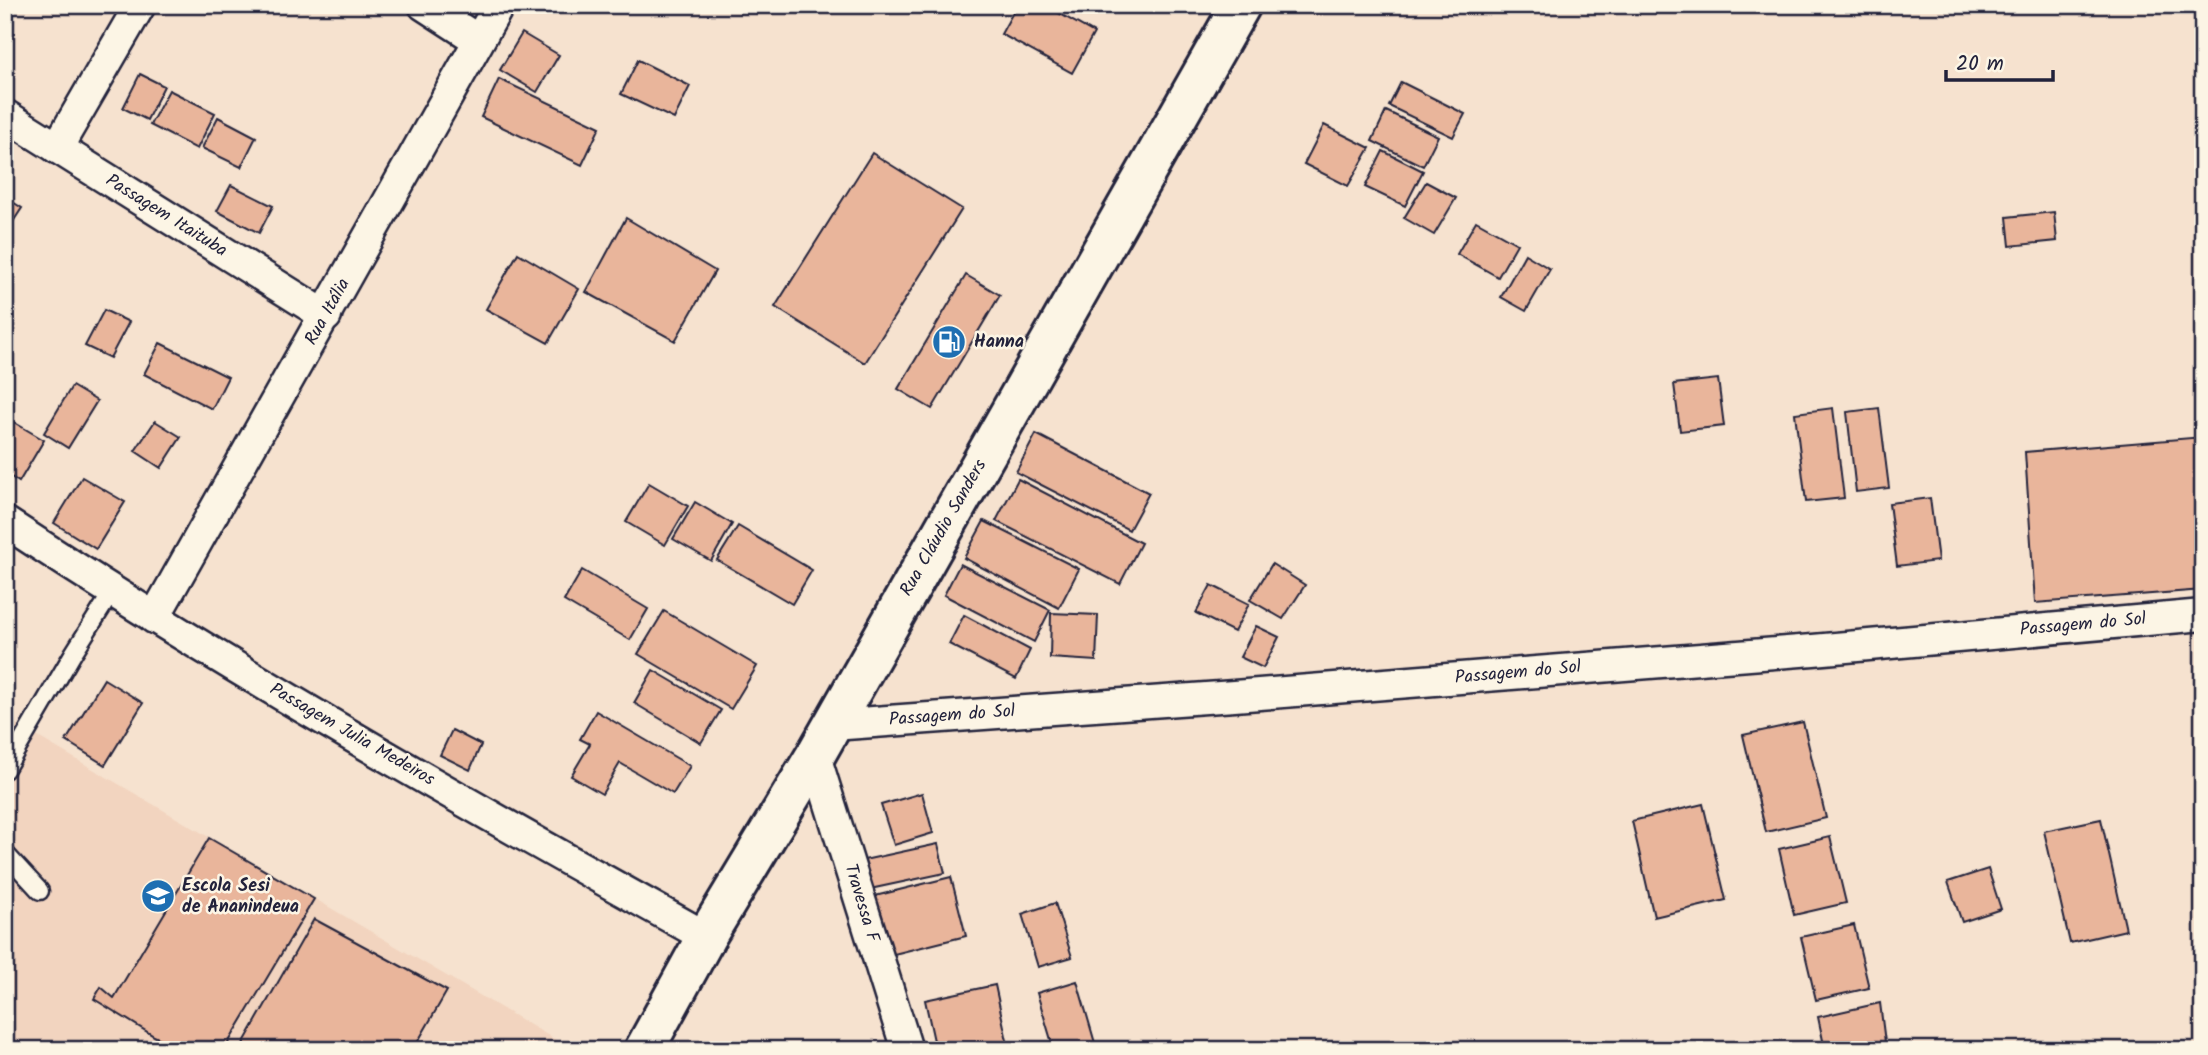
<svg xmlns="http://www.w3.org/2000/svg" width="2208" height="1055" viewBox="0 0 2208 1055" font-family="Kalam,sans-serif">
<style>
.built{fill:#f2d4bf}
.building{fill:#e9b59b;stroke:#22223b;stroke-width:2}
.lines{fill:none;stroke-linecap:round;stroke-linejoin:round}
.service-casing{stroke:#22223b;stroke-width:21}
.minor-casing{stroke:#22223b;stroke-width:35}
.secondary-casing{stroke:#22223b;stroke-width:44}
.service{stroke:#fcf5e5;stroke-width:16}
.minor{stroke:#fcf5e5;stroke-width:30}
.secondary{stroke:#fcf5e5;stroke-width:38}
.labels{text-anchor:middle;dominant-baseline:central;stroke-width:5;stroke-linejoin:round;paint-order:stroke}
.street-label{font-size:18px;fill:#22223b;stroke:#fcf5e5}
.poi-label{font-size:18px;font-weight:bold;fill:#22223b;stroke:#fcf5e5;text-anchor:start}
</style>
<rect width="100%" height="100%" fill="#f6e2cf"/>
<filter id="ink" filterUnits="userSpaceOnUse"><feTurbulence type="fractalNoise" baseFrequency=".0143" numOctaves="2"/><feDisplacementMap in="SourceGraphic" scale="14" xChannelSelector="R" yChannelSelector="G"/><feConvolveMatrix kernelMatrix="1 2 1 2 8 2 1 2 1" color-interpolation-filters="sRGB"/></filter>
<g filter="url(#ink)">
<polygon class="built" points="16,724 573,1050 5,1050 5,742"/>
<g class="building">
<polygon points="1017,5 1044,5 1094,33 1072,73 1001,34"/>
<polygon points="522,33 559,55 537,92 500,70"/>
<polygon points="638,60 690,86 674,119 621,94"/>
<polygon points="140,74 164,86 147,120 123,108"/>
<polygon points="499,79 600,127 582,165 481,117"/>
<polygon points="1401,82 1465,114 1453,137 1389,106"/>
<polygon points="169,90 215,113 197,149 150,125"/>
<polygon points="1386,111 1438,136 1423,166 1372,141"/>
<polygon points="218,117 256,137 241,167 202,148"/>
<polygon points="1324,125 1370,148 1348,186 1304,164"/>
<polygon points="1383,151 1423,171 1405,206 1365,187"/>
<polygon points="872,153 962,209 865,363 775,307"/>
<polygon points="1426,182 1456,198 1434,235 1404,218"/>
<polygon points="231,185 273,206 259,233 217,211"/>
<polygon points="5,197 22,208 5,234"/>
<polygon points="2054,212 2057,241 2010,246 2007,217"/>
<polygon points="626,218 715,271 675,341 586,292"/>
<polygon points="1476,221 1517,244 1498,277 1457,254"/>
<polygon points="518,253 579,289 548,343 486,309"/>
<polygon points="1525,254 1550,269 1526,311 1501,297"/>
<polygon points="966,275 1000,295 932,409 898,389"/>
<polygon points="104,310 129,322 110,358 85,346"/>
<polygon points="160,343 228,377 212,409 144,374"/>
<polygon points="1718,379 1724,426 1680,431 1674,384"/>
<polygon points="72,386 97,401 68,448 44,433"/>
<polygon points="1833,408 1844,498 1806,502 1795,413"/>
<polygon points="1879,408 1889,488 1856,492 1847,412"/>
<polygon points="10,420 44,440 19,482 5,473 5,428"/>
<polygon points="155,421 181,437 161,468 135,451"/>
<polygon points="1036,434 1149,493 1129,530 1016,472"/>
<polygon points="2203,437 2203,590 2035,603 2025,452"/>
<polygon points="82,477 125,502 96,549 54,523"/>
<polygon points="1018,479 1141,543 1120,584 996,521"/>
<polygon points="649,483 688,506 665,545 626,522"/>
<polygon points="1930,498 1938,561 1897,566 1889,503"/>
<polygon points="695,502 732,524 711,561 673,539"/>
<polygon points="984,521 1079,569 1059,608 964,558"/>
<polygon points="738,526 812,570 792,604 717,560"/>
<polygon points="960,564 1050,610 1034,642 944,595"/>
<polygon points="1272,564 1305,585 1283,619 1250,600"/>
<polygon points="582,570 648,609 630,640 564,601"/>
<polygon points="1211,585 1249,604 1234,632 1196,613"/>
<polygon points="664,611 757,666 731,709 638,654"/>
<polygon points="1051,613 1098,615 1096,661 1050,658"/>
<polygon points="964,615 1030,650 1016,679 949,644"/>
<polygon points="1256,626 1279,637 1263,668 1240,657"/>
<polygon points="653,670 721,710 701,743 634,703"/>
<polygon points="104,679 143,703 105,765 66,741"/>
<polygon points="596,711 690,766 673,794 620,763 602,794 571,776 590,744 580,739"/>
<polygon points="1803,722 1826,818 1766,832 1743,735"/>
<polygon points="452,730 481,745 470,770 440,755"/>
<polygon points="922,793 933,833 894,845 881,805"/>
<polygon points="1703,804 1726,900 1654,917 1632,821"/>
<polygon points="2101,819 2126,930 2070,943 2044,831"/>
<polygon points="1830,837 1846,903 1794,915 1779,849"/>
<polygon points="209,838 314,899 224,1050 183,1050 154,1036 94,999 101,987 114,998"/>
<polygon points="938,844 945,873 870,889 864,860"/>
<polygon points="1988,869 2001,909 1962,922 1948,882"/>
<polygon points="951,877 966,936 890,955 875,896"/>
<polygon points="1055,903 1072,957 1038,967 1022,914"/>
<polygon points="314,919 447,991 413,1050 254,1050 243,1044"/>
<polygon points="1854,925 1869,988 1816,1000 1801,937"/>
<polygon points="1077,981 1097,1050 1054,1050 1037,993"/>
<polygon points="995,985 1009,1050 936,1050 925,1000"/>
<polygon points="1880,1003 1886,1050 1825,1050 1818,1017"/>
</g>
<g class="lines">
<g class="service-casing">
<g id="service">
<polyline points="5,770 74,652 112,592"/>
<polyline points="5,853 40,891"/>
</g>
</g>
<g class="minor-casing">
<g id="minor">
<polyline points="424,5 478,40"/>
<polyline points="5,115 326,316"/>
<polyline points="57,148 140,5"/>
<path d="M5,522C232,671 468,805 706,937"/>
<polyline points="154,618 499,5"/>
<polyline points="832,725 1234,696 1813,650 2203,615"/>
<polyline points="815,756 907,1050"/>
</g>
</g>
<g class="secondary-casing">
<polyline id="secondary" points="644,1050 706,937 815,756 1241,5"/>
</g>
<use href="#service" class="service"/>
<use href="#minor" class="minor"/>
<use href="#secondary" class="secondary"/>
</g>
</g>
<defs>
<g id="fuel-disc" transform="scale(1.75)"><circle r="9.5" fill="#1f6fb2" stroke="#fcf5e5"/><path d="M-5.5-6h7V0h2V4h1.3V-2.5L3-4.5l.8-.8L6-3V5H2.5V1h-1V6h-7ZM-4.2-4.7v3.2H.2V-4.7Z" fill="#fff"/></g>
<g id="university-disc" transform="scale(1.75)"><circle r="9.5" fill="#1f6fb2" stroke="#fcf5e5"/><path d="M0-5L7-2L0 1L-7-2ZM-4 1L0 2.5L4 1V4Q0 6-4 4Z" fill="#fff"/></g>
</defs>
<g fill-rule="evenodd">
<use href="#fuel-disc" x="949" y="342"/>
<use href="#university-disc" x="158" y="896"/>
</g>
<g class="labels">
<g class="street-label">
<text transform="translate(166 216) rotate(32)">Passagem Itaituba</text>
<text transform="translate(328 312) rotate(-61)">Rua Itália</text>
<text transform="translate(944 528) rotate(-60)">Rua Cláudio Sanders</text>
<text transform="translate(2083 625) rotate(-5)">Passagem do Sol</text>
<text transform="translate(1518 673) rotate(-5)">Passagem do Sol</text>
<text transform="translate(952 716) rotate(-4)">Passagem do Sol</text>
<text transform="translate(352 735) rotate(30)">Passagem Julia Medeiros</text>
<text transform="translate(861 903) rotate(73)">Travessa F</text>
</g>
<g class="poi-label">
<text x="974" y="342">Hanna</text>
<text x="182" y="886">Escola Sesi<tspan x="182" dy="21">de Ananindeua</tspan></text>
</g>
</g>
<rect width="2208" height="1055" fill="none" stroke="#fcf5e5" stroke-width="28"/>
<rect x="14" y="14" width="2180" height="1027" fill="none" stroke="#22223b" stroke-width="2.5" filter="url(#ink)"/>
<path d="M1946 70v10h107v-10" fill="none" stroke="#22223b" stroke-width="3.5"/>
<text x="1956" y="70" font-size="21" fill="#22223b" stroke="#fcf5e5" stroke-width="5" paint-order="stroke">20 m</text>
</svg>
